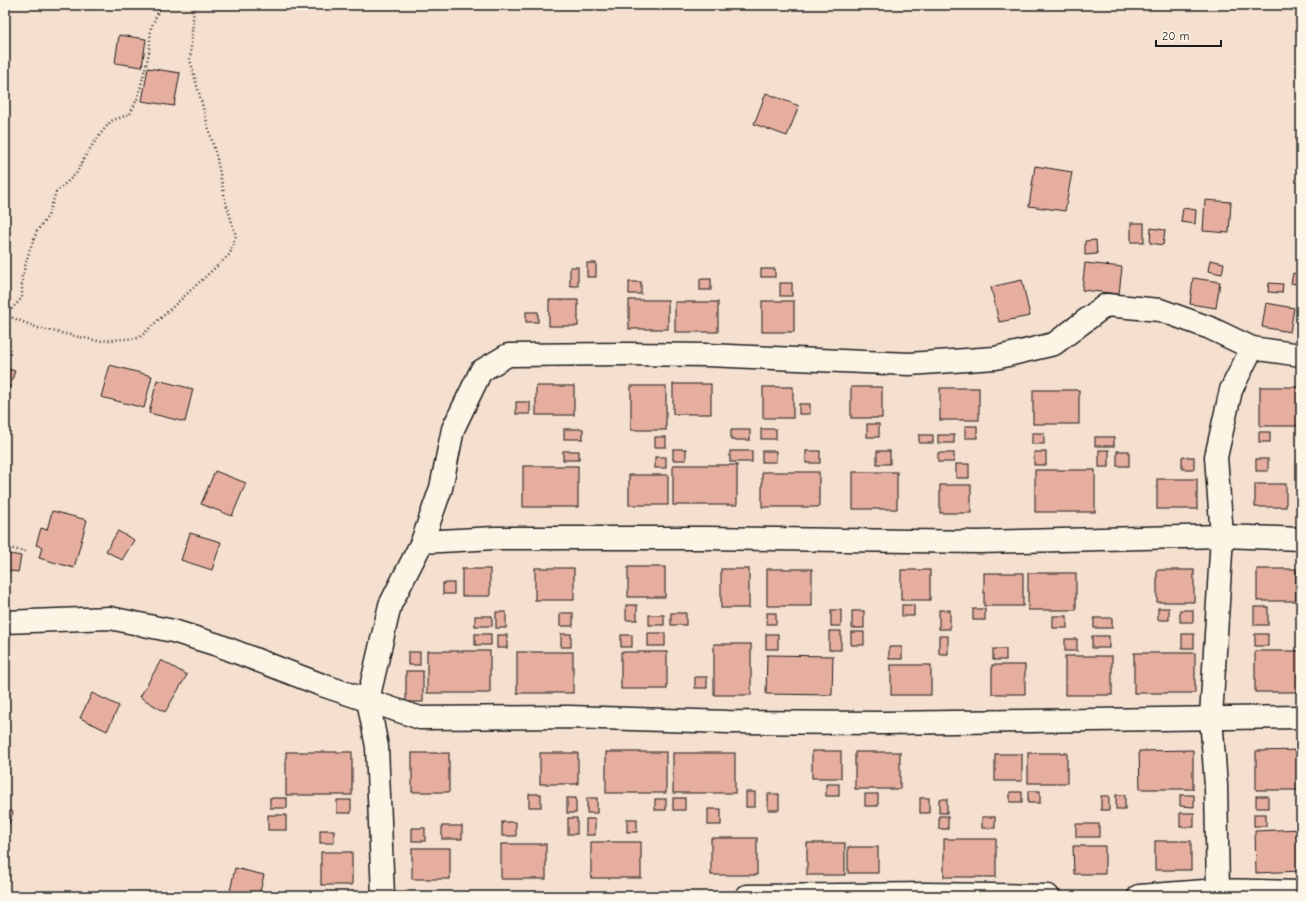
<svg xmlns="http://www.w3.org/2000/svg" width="1306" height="901" viewBox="0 0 1306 901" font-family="'Comic Neue',sans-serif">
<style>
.building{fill:#e6ae9e;stroke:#1c1c1c}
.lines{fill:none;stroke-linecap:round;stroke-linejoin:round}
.minor-casing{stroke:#1c1c1c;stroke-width:25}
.path{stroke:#1c1c1c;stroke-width:2.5;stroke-dasharray:1 3;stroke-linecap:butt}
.minor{stroke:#fcf5e5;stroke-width:22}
</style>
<rect width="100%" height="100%" fill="#f5e0d0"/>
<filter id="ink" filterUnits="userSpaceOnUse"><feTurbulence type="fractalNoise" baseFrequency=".025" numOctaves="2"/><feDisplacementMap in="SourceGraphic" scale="8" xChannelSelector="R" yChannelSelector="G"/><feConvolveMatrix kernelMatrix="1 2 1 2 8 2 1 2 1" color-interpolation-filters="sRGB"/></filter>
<g filter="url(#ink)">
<g class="building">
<polygon points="119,35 146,39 142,67 115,63"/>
<polygon points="148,68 180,73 174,106 142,101"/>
<polygon points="766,93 799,106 787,136 754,124"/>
<polygon points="1035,166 1072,172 1065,211 1029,206"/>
<polygon points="1205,200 1231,202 1229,233 1203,231"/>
<polygon points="1183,208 1196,210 1195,224 1181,222"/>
<rect x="1131" y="223" width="13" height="19"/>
<polygon points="1151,228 1165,230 1163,245 1150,243"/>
<polygon points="1096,240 1097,254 1085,255 1085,241"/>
<polygon points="1210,260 1224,263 1222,274 1208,271"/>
<rect x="587" y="263" width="9" height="14"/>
<polygon points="1085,263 1122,267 1119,294 1082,290"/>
<rect x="570" y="267" width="8" height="19"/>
<rect x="761" y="269" width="14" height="8"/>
<polygon points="1293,273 1301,275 1301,285 1291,283"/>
<polygon points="1193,278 1220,282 1216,308 1190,304"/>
<rect x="700" y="279" width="11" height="11"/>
<polygon points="1022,280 1030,316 999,322 991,287"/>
<rect x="629" y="282" width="12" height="12"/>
<rect x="780" y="283" width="12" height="13"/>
<polygon points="1269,283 1283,284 1282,293 1268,292"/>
<rect x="549" y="300" width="29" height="26"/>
<rect x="629" y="300" width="39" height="29"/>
<rect x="762" y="301" width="32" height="31"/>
<rect x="675" y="302" width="43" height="30"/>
<polygon points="1266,303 1294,308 1290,332 1262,327"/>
<rect x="526" y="312" width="12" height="10"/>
<polygon points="110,365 152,376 144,408 101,397"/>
<polygon points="5,368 15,371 5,399"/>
<polygon points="157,380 193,389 185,422 149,413"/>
<rect x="673" y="384" width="38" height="30"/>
<rect x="536" y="386" width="38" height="29"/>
<rect x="631" y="386" width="35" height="44"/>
<rect x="763" y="387" width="30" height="31"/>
<rect x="851" y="387" width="31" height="31"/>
<rect x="1260" y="387" width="41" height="39"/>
<rect x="940" y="388" width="39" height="32"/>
<rect x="1033" y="390" width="46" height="34"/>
<rect x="516" y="402" width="14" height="12"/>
<rect x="799" y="404" width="11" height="10"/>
<rect x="867" y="424" width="12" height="13"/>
<rect x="965" y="426" width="12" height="12"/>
<rect x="564" y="429" width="19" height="10"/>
<rect x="761" y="429" width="15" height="10"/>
<rect x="731" y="430" width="19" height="10"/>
<rect x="1259" y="432" width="11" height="10"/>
<rect x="1032" y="433" width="12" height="11"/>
<rect x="919" y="435" width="14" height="8"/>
<rect x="938" y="435" width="16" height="8"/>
<rect x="655" y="437" width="11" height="10"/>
<rect x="1095" y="437" width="19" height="9"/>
<rect x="673" y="449" width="13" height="11"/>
<rect x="1099" y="450" width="10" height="17"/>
<rect x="563" y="451" width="16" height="9"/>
<rect x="730" y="451" width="22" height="11"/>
<rect x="762" y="451" width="14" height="11"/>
<rect x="806" y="451" width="14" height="12"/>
<rect x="877" y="451" width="13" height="13"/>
<rect x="1117" y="451" width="12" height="15"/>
<rect x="1034" y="452" width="12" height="13"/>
<rect x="938" y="453" width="16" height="9"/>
<rect x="655" y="457" width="11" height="11"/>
<rect x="1182" y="457" width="12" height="12"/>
<rect x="1256" y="459" width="12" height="12"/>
<rect x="956" y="464" width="13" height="14"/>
<rect x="673" y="465" width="64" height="40"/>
<rect x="523" y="466" width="55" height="41"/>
<rect x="1035" y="470" width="60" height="42"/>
<polygon points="215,471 246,483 232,516 201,504"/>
<rect x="762" y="472" width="57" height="35"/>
<rect x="853" y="472" width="44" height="37"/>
<rect x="629" y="475" width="39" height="30"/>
<rect x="1157" y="479" width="40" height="30"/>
<rect x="1255" y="484" width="31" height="23"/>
<rect x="940" y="485" width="31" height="28"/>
<polygon points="52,511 87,520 74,568 39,558 42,547 36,545 41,528 47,530"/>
<polygon points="118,531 134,540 122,560 106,551"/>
<polygon points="190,533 221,542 212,570 181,560"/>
<polygon points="5,553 21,556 18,572 5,570"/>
<rect x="628" y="567" width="37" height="30"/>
<rect x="535" y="568" width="39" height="32"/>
<rect x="462" y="569" width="28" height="27"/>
<rect x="721" y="569" width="28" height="39"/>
<rect x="767" y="569" width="45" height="37"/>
<rect x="1257" y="569" width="39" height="32"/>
<rect x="901" y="570" width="29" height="30"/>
<rect x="1157" y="570" width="37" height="32"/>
<rect x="984" y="573" width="39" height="33"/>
<rect x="1028" y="573" width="48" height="37"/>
<rect x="443" y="583" width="11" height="11"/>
<rect x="626" y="605" width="11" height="15"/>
<rect x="902" y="605" width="12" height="11"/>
<rect x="1254" y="607" width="14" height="18"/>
<rect x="1158" y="608" width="11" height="12"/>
<rect x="973" y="609" width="12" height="11"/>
<rect x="831" y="610" width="10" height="16"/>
<rect x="939" y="610" width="11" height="19"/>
<rect x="1180" y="610" width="13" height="12"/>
<rect x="852" y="611" width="12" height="17"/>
<rect x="496" y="612" width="10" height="16"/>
<rect x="560" y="613" width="13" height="13"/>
<rect x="671" y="613" width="15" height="12"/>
<rect x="767" y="613" width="9" height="11"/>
<rect x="649" y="615" width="15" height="10"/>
<rect x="475" y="616" width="17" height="10"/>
<rect x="1053" y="616" width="14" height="12"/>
<rect x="1094" y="618" width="18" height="10"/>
<rect x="829" y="631" width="12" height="19"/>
<rect x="851" y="632" width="13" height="13"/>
<rect x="648" y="633" width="17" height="13"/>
<rect x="475" y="634" width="16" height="11"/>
<rect x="561" y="634" width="10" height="13"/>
<rect x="766" y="634" width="12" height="15"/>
<rect x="1182" y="634" width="12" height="14"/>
<rect x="1255" y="634" width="13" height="12"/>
<rect x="497" y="635" width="10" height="13"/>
<rect x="621" y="635" width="11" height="12"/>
<rect x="939" y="636" width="9" height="18"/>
<rect x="1092" y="636" width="17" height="12"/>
<rect x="1065" y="639" width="12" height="12"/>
<rect x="714" y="644" width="37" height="51"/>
<rect x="889" y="647" width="13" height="12"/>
<rect x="993" y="649" width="13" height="11"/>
<rect x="427" y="651" width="63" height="42"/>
<rect x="1255" y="651" width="46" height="41"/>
<rect x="408" y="652" width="12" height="13"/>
<rect x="517" y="652" width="56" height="41"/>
<rect x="621" y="652" width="46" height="37"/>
<rect x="1134" y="653" width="61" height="40"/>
<polygon points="767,655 833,656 832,695 766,694"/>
<rect x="1065" y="656" width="47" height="39"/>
<polygon points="161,660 187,675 165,712 140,697"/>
<rect x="891" y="665" width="40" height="30"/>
<rect x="992" y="665" width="33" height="29"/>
<rect x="406" y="671" width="17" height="31"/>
<rect x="695" y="677" width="12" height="11"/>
<polygon points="92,693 119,706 107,731 80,718"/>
<polygon points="1193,750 1193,789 1140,789 1139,751"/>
<polygon points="1301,750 1301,790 1256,790 1256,751"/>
<rect x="812" y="751" width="29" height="27"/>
<rect x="286" y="752" width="66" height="43"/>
<rect x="606" y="752" width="60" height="41"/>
<rect x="855" y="752" width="45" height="37"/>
<rect x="412" y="753" width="37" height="39"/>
<rect x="540" y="753" width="38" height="31"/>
<rect x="673" y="753" width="62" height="40"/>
<rect x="1028" y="753" width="39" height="30"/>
<rect x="995" y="754" width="27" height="27"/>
<rect x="826" y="784" width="13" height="12"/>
<rect x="1028" y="791" width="12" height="12"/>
<rect x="746" y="792" width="9" height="15"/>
<rect x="1010" y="792" width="12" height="10"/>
<rect x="529" y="794" width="12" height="13"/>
<rect x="768" y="794" width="11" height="16"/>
<rect x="865" y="794" width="13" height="12"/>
<rect x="1116" y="795" width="9" height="14"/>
<polygon points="1180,795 1194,795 1194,807 1180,806"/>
<rect x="1101" y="796" width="8" height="14"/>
<rect x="1256" y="796" width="12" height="12"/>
<rect x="270" y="798" width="17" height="10"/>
<rect x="567" y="798" width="9" height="15"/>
<rect x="587" y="798" width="10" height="15"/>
<rect x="673" y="798" width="12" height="12"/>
<rect x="920" y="798" width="9" height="15"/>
<rect x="655" y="799" width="11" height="11"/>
<rect x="939" y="799" width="8" height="14"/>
<rect x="337" y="800" width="14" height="13"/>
<polygon points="5,809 13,812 5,835"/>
<rect x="708" y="809" width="13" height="16"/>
<rect x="1180" y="813" width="14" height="14"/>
<rect x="1254" y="814" width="12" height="12"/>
<rect x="268" y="815" width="18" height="15"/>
<rect x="939" y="816" width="9" height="13"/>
<rect x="982" y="817" width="13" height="11"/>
<rect x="568" y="818" width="9" height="16"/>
<rect x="586" y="819" width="9" height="16"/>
<rect x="627" y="819" width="10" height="13"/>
<rect x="502" y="822" width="14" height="14"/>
<rect x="1076" y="824" width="23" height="13"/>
<rect x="442" y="826" width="20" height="13"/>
<rect x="412" y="828" width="13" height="13"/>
<polygon points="1301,829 1301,871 1256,873 1255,831"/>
<rect x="320" y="830" width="14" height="13"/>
<rect x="711" y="838" width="46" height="37"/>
<rect x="944" y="839" width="52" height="38"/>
<rect x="1155" y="841" width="36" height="29"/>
<rect x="591" y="842" width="50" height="36"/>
<rect x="807" y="843" width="38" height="32"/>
<rect x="501" y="844" width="45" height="35"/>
<polygon points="1073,846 1105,846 1105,874 1074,874"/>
<rect x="848" y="847" width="30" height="26"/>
<rect x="412" y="848" width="38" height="31"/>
<rect x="321" y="852" width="31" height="33"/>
<polygon points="235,868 264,875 259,896 229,896"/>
</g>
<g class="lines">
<g class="minor-casing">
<g id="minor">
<polyline points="1252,348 1231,390 1216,457 1222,536 1211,717 1216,786 1218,890 1301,892"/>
<polyline points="422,542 495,538 707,538 978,542 1222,536 1301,539"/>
<polyline points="5,622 110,618 173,631 218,645 322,685 420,718 569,717 728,722 884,723 1301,717"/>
<polyline points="383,896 377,747 368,700 390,605 422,542 441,488 453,429 481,371 508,355 625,354 707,355 909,364 995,358 1054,344 1106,305 1160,310 1210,328 1252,348 1301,355"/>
<polyline points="747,896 927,894 1048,896"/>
<polyline points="1139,896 1218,890"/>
</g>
</g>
<g class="path">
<polyline points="6,315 22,298 22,277 30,249 37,231 48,216 56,192 76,174 86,155 98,137 111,121 130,114 138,97 149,53 151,28 161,5"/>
<polyline points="5,316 6,315 38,328 98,341 139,338 230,254 236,236 225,199 217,159 190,60 194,5"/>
<polyline points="5,547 26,552"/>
</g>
<use href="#minor" class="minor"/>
</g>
</g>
<rect width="1306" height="901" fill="none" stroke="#fcf5e5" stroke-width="20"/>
<rect x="10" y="10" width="1286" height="881" fill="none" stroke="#1c1c1c" stroke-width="1.5" filter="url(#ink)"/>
<path d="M1156 40v6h65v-6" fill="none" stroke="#1c1c1c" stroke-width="2"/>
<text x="1162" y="40" font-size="12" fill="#1c1c1c" stroke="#fcf5e5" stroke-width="3" paint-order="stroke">20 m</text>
</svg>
